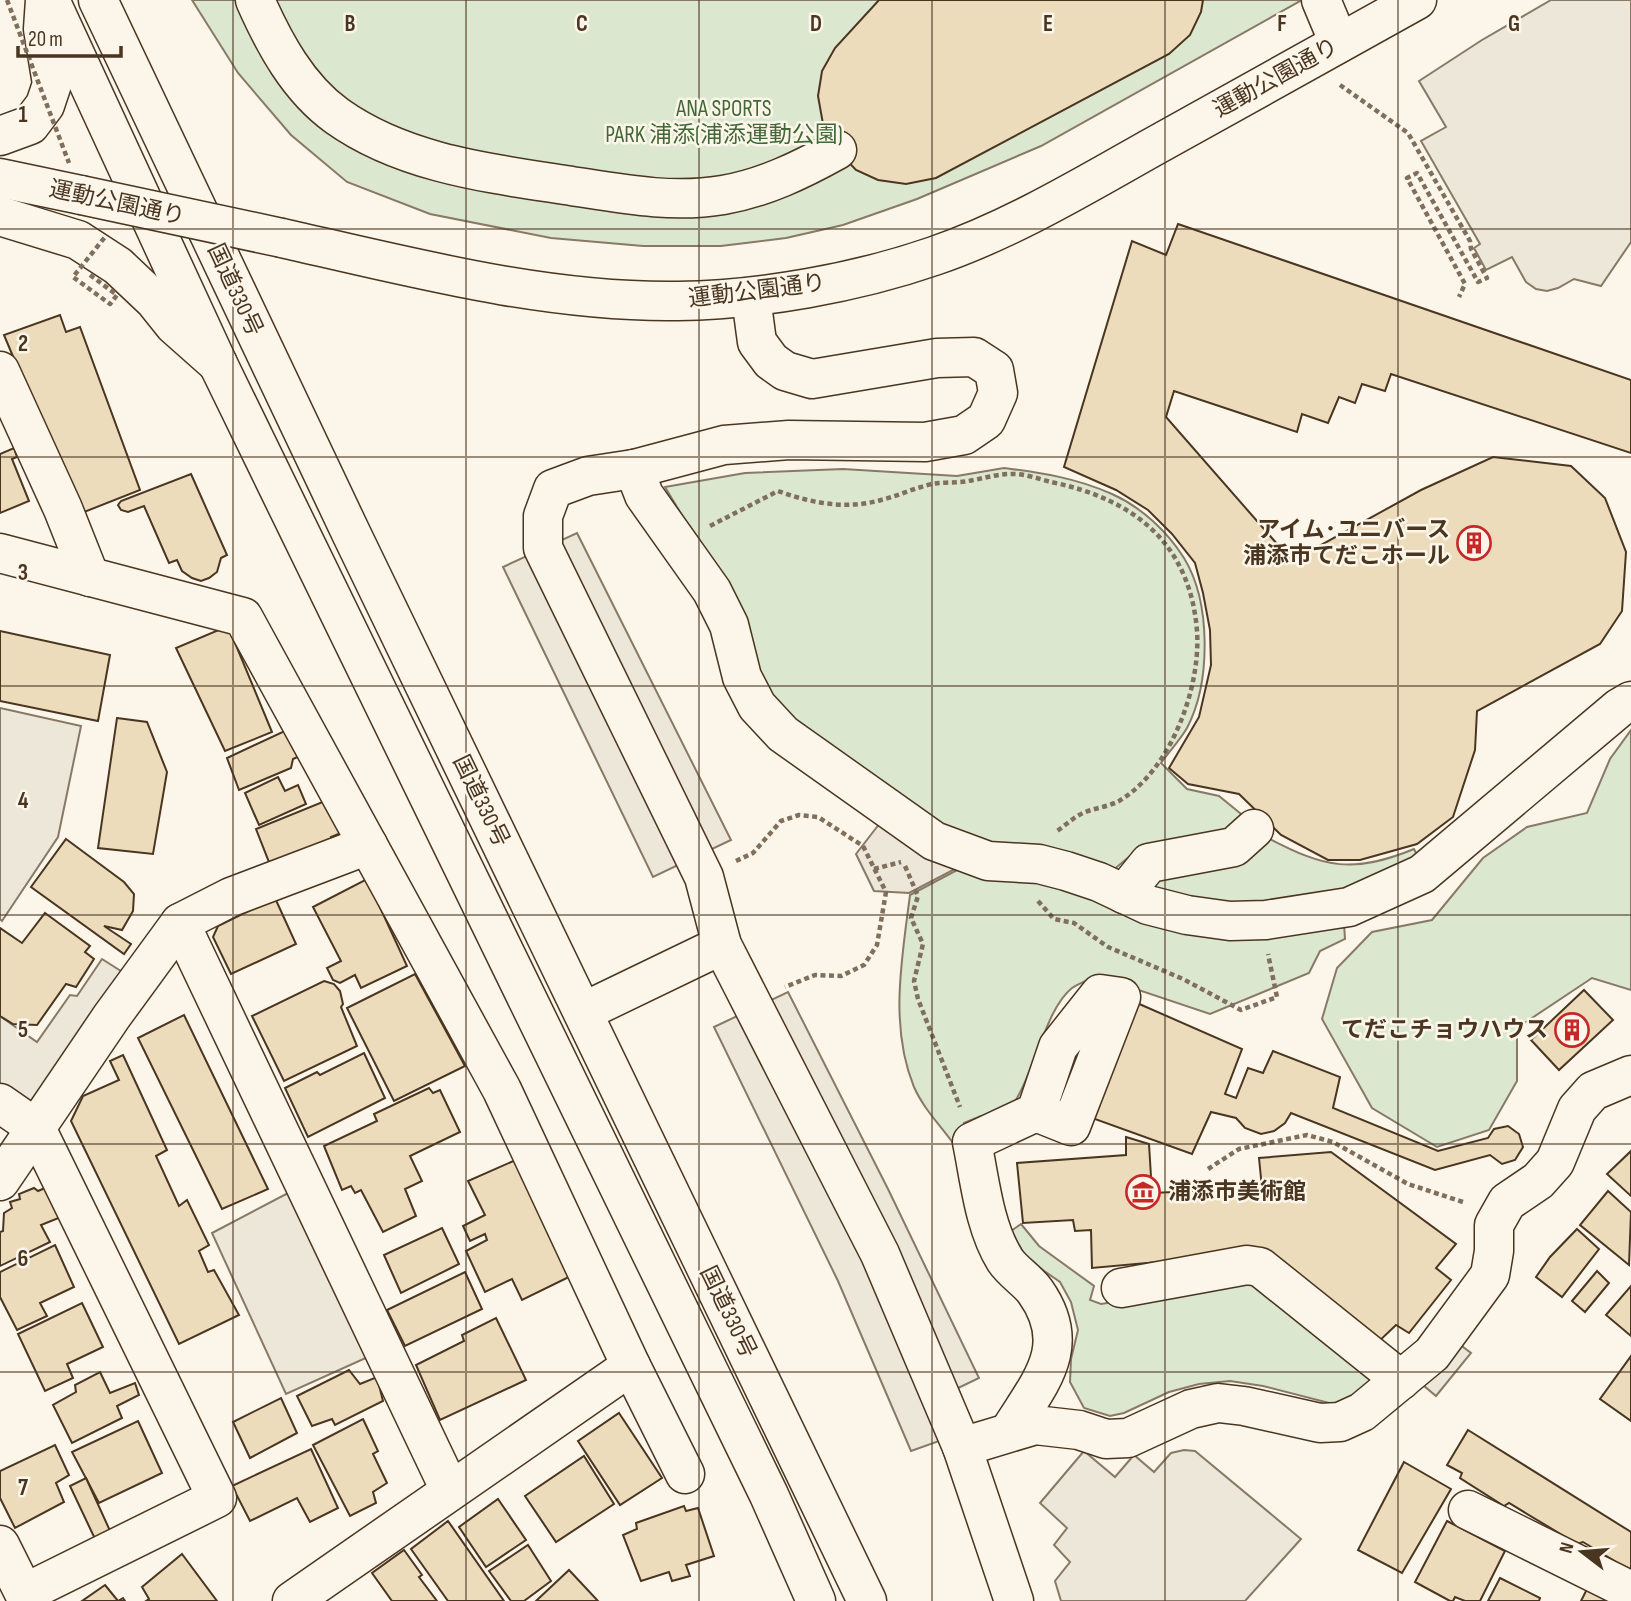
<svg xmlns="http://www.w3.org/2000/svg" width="1631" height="1601" viewBox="0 0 1631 1601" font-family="'Sofia Sans Condensed','Noto Sans JP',sans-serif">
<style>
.green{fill:#dce7d0;stroke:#887966;stroke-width:2}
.parking{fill:#ede7d9;stroke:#887966;stroke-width:2}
.building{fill:#ecdcbc;stroke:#4a3520;stroke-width:2}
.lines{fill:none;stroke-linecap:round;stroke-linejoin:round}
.minor-casing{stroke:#4a3520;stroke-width:41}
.highway-casing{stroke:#4a3520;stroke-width:41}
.path{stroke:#7f6f5c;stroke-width:4.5;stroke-dasharray:5 3.5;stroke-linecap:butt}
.minor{stroke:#fbf6e9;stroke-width:38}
.highway{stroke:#fbf6e9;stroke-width:38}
.minor-bridge-casing{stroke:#4a3520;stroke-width:41;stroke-linecap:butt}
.path-bridge{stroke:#7f6f5c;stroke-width:4.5;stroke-dasharray:5 3.5;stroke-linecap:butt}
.minor-bridge{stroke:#fbf6e9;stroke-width:38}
.grid{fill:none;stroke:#4a3520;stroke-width:2;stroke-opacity:0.55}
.labels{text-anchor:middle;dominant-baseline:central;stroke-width:5;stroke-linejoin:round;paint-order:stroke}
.street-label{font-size:23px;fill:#4a3520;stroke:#fbf6e9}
.park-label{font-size:23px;fill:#436837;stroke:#fbf6e9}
.poi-label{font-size:23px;font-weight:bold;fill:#4a3520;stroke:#fbf6e9;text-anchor:end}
.grid-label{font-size:23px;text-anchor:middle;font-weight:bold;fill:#4a3520;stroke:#fbf6e9;stroke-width:5;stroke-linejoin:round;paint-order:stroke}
</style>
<rect width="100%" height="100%" fill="#fbf6e9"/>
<g class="green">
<polygon points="192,0 1302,0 1041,146 917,199 843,225 786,238 721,246 643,246 551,238 430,214 347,182 291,135 238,73"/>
<path d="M1004,468C1043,473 1076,478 1112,494C1141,507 1167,531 1184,558C1211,602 1211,682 1187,728C1180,740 1169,752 1161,763L1187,789L1219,796L1246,818L1233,831L1142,846L1111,872L982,847L940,830L780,718L758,681L744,619L665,487L745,473L843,469L957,476Z"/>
<polygon points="1631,730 1631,990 1592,978 1517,1028 1517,1081 1489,1130 1437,1147 1372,1108 1322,1019 1337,968 1372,932 1432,920 1483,858 1527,827 1587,813 1610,759"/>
<path d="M1268,838C1325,868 1353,874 1414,849L1417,855L1374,886L1270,909L1156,892L1150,879Z"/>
<path d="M959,869L1344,924L1345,939L1320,951L1309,973L1210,1014L1097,976C1089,980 1079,983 1072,988C1043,1011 1034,1082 1006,1114L981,1116L964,1123L960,1153C946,1131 925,1112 914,1087C889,1026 902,958 910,895Z"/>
<polygon points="1021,1224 1039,1246 1094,1286 1090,1300 1101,1304 1257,1280 1375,1377 1356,1397 1333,1404 1263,1386 1230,1381 1199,1384 1169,1392 1124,1413 1110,1416 1084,1408 1070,1382 1071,1359 1078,1330 1071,1302 1060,1282 1027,1259 1011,1231"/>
</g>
<g class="parking">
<polygon points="1551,0 1631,0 1631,242 1601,286 1574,279 1558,288 1547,291 1536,289 1526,282 1512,257 1486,270 1474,248 1480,244 1421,141 1446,127 1419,81 1482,40"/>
<polygon points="577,533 731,840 653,877 503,567"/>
<polygon points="0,708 81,726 58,837 2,921 0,919"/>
<polygon points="880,823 957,868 909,893 874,891 856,854"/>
<polygon points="102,959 124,973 30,1108 0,1085 0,1016 37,1042 70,995 77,996"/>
<polygon points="788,992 888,1189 979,1378 958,1388 973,1429 911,1451 838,1281 714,1027"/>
<polygon points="292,1191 368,1357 286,1394 212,1233"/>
<polygon points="1451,1338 1471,1353 1436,1396 1417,1380"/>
<polygon points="1184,1450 1195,1451 1301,1539 1245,1601 1061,1601 1055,1581 1070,1562 1054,1545 1067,1528 1040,1503 1084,1451 1115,1477 1134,1455 1154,1472 1171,1453"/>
</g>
<g class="building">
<polygon points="879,0 1203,0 1201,12 1190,35 1169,54 936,178 906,184 878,180 856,170 837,150 823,124 818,96 822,71 835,48"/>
<polygon points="1178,224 1631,380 1631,453 1391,374 1385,391 1362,384 1355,403 1339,397 1328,423 1302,414 1297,432 1174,391 1166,417 1292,561 1421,490 1493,457 1571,466 1605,498 1626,552 1622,611 1600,644 1477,711 1475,750 1453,817 1417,844 1360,860 1328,860 1281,835 1239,794 1188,784 1169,768 1199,717 1211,665 1210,630 1203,593 1195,563 1172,534 1148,510 1116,490 1064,467 1132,241 1166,255"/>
<polygon points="60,315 66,332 80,327 140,490 79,514 4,335"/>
<polygon points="14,448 17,457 12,459 29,501 0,513 0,454"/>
<polygon points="191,474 227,555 221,558 217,572 209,578 201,581 192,578 182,571 177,560 169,563 144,506 128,512 121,510 118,505 121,501"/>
<polygon points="228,626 272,732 225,751 176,648"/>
<polygon points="0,631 110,655 98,721 0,701"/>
<polygon points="117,718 147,722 167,772 153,854 98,848"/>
<polygon points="289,729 302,755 293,759 291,768 239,790 227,758"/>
<polygon points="278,777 285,791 298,785 306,804 259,825 245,793"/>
<polygon points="325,801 341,833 331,837 335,847 269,862 256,829"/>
<polygon points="66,839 124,882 134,894 133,911 122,930 104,926 131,944 124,954 31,887"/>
<polygon points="367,879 407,966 361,988 355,975 340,983 333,980 327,968 341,961 313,907"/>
<polygon points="275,898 296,944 231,974 213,937 218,926"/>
<polygon points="45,913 90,946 85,952 94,959 76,987 66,984 37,1025 13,1024 0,1016 0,928 22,943"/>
<polygon points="415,974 465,1066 394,1101 347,1008"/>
<polygon points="324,981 334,984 340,991 343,1004 341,1007 357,1046 284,1081 252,1016"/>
<polygon points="1584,990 1613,1020 1559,1070 1531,1040"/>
<polygon points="1137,1003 1242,1049 1225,1094 1236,1098 1248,1068 1263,1073 1273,1051 1340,1077 1333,1108 1438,1151 1488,1138 1494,1129 1508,1126 1519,1134 1523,1147 1515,1160 1502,1164 1490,1155 1435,1170 1291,1113 1285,1123 1274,1131 1261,1134 1245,1128 1236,1118 1211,1112 1192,1154 1092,1118"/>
<polygon points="184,1015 268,1189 222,1209 138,1038"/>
<polygon points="364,1053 385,1098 308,1137 285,1088 317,1072 320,1075"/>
<polygon points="123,1055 167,1150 156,1156 179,1206 187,1200 209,1245 199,1251 208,1272 214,1270 239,1315 179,1344 71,1121 83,1096 119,1080 110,1061"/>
<polygon points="429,1088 433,1093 440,1090 460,1132 410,1156 422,1181 405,1189 416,1216 383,1232 361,1190 355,1193 351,1186 342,1190 324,1146 377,1121 374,1114"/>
<polygon points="1126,1137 1149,1144 1152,1193 1262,1188 1259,1158 1331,1152 1456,1244 1436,1268 1451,1280 1409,1333 1396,1325 1374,1346 1257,1253 1092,1268 1091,1230 1075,1231 1073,1220 1023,1223 1017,1163 1126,1155"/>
<polygon points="1631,1151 1631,1196 1607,1174"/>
<polygon points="518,1159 573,1275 522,1300 512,1279 485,1292 466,1251 487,1240 485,1234 470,1241 463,1226 485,1215 468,1181"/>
<polygon points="52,1185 66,1215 41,1225 50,1242 0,1266 0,1232 3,1231 4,1213 12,1208 10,1202 20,1199 19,1194 34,1188 38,1191"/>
<polygon points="1608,1191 1631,1212 1629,1265 1580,1225"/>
<polygon points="442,1228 459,1264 401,1293 384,1255"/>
<polygon points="1577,1229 1599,1249 1562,1297 1536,1277 1550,1257"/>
<polygon points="55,1245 74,1287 40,1303 47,1316 17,1330 0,1297 0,1272"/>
<polygon points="1597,1271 1609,1283 1585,1312 1572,1301"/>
<polygon points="465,1272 482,1309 405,1346 387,1310"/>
<polygon points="1631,1286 1631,1336 1606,1315"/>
<polygon points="82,1303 103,1347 67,1364 73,1378 45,1391 18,1334"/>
<polygon points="496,1318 526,1380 440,1420 416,1365 464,1341 462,1335"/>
<polygon points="1631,1356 1631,1421 1600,1399"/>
<polygon points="349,1370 360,1384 377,1377 383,1401 335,1425 332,1419 312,1426 297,1396"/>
<polygon points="100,1372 110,1393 135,1383 139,1395 117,1406 122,1418 72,1443 53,1405 76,1392 75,1385"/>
<polygon points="281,1398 297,1433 250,1458 233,1422"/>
<polygon points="619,1413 662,1478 620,1505 578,1441"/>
<polygon points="363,1419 378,1451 373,1454 387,1483 373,1492 376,1503 350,1516 313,1445"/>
<polygon points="138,1421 162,1473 99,1503 72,1452"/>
<polygon points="1468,1430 1631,1532 1631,1571 1583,1542 1577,1544 1509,1503 1504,1506 1460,1478 1462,1473 1447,1465"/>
<polygon points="55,1445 69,1475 56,1483 64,1502 15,1528 0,1498 0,1471"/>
<polygon points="311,1449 338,1508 310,1522 297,1498 250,1521 232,1486"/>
<polygon points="584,1456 614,1504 556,1542 525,1496"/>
<polygon points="1404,1462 1451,1489 1402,1573 1358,1550"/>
<polygon points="86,1478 111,1533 96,1541 70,1486"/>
<polygon points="498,1499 526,1540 486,1567 459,1527"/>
<polygon points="684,1506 686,1511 698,1508 714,1556 686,1565 690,1576 672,1581 669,1572 641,1581 623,1535 637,1529 636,1523"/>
<polygon points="448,1521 504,1601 448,1601 411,1549"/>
<polygon points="1447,1521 1505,1551 1480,1601 1465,1601 1455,1597 1453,1601 1450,1601 1415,1582"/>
<polygon points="528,1545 551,1581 524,1601 511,1601 489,1571"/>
<polygon points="404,1550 422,1575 419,1577 437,1601 392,1601 372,1573"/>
<polygon points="182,1554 217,1601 146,1601 149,1599 142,1587"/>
<polygon points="569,1570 598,1601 536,1601"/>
<polygon points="1500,1578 1540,1598 1539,1601 1488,1601"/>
<polygon points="105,1585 118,1601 123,1598 125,1601 82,1601"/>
<polygon points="1587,1589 1614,1601 1581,1601"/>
</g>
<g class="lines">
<g class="minor-casing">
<g id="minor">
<path d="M255,0C274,43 298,88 337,116C403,163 487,173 565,185C618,193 670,204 723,195C764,188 801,170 837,150"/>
<polyline points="1321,0 1339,43"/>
<polyline points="0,136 30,125 45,105 52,84 43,29 45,0"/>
<polyline points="0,178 81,195"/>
<polyline points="0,216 78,240 118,266 154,300 174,325 218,364"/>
<path d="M282,238C410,267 546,303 678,301C760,300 856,283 934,256C1010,230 1082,187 1151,148C1240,98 1329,49 1417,0"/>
<polyline points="751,297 757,342 771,361 785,371 812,379 937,358 974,357 994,370 998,393 986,420 964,435 925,442 789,440 724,445 634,469 588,476 553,489 543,516 543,548 704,877 722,945 880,1254 962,1447 1014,1601"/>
<polyline points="0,371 63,509 90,577"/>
<polyline points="634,469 644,495 712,591 729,625 742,677 757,706 783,734 934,841 988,861 1039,864 1066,871 1099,882 1148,905 1187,915 1230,921 1266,920 1349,907 1422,874 1619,708 1631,701"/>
<polyline points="0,553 243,617 502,1090 631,1366 685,1474"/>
<polyline points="1124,894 1149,863 1234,847 1254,829"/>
<polyline points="180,923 450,1490"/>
<polyline points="583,1012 722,945"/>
<polyline points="0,1103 36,1128 217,1498 25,1593"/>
<polyline points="0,1181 112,1016 180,923 231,897 368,845"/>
<polyline points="1121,1288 1247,1265 1260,1267 1401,1380"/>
<path d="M1009,1432C1039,1383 1075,1347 1035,1291C1027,1280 1013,1272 1005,1260C984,1226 980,1181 972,1142L1036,1112L1058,1047L1100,994L1121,997L1071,1126L1036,1112"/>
<polyline points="962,1447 1035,1425 1079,1430 1106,1439 1128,1438 1191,1409 1218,1403 1244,1406 1320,1423 1340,1422 1362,1412 1432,1354 1490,1275 1494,1251 1494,1225 1507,1202 1538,1181 1555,1162 1577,1109 1593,1091 1631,1075"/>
<polyline points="1468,1510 1631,1591"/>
<polyline points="0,1545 28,1601"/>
<polyline points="292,1601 631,1366"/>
</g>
</g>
<g class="highway-casing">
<g id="highway">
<polyline points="50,0 218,364 769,1495 816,1601"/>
<polyline points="98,0 351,533 867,1601"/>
</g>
</g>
<g class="path">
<polyline points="1340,85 1408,133 1470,241 1471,249 1487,278 1478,282 1417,173 1407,178 1465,284 1459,297"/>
<path d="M710,526L778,491C811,503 846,510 881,500C898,496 914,488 932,484C943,482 956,483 968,481C982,479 996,474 1010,474C1023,473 1039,479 1051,482C1134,499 1190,543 1197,631C1201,689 1170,771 1119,801C1108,807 1094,808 1083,813C1074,817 1066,825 1057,831"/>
<polyline points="736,861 753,853 781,821 799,815 818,817 863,846 886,892 877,945 864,965 841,976 815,975 785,987"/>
<polyline points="905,866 918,896 911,918 923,944 914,981 918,999 960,1107"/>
<polyline points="874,869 901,862"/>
<polyline points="1038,901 1054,919 1074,923 1108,947 1183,979 1241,1010 1277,997 1268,954"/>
<polyline points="1208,1169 1239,1149 1307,1135 1333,1142 1408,1184 1466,1203"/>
</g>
<use href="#minor" class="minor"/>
<use href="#highway" class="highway"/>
<g class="minor-bridge-casing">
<polyline id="minor-bridge" points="81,195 282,238"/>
</g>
<g class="path-bridge">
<polyline points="7,0 69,163"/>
<polyline points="90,275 117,295 110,304 73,277 105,237"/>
</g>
<use href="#minor-bridge" class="minor-bridge"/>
</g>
<path class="grid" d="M233,0V1601M466,0V1601M699,0V1601M932,0V1601M1165,0V1601M1398,0V1601M0,229H1631M0,457H1631M0,686H1631M0,915H1631M0,1144H1631M0,1372H1631"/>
<defs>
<g id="building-ring" transform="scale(1.75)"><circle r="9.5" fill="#fbf6e9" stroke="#c62828" stroke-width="1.5"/><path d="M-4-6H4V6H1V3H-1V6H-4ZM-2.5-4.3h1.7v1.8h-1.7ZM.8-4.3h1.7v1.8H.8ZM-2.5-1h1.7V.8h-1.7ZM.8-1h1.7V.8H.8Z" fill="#c62828"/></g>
<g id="museum-ring" transform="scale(1.75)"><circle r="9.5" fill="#fbf6e9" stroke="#c62828" stroke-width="1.5"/><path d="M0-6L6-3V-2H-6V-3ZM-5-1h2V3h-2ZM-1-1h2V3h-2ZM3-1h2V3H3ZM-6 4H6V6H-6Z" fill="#c62828"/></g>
</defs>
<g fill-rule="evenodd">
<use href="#building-ring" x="1474" y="543"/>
<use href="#building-ring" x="1572" y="1030"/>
<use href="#museum-ring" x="1143" y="1192"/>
</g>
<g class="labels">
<g class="street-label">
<text transform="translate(1276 78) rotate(-29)">運動公園通り</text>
<text transform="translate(117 203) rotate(12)">運動公園通り</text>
<text transform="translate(235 290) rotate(65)">国道330号</text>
<text transform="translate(757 291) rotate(-7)">運動公園通り</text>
<text transform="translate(481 801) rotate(64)">国道330号</text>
<text transform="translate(728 1312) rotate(64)">国道330号</text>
</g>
<g class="park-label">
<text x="724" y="109">ANA SPORTS<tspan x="724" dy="26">PARK 浦添(浦添運動公園)</tspan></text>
</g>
<g class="poi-label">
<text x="1450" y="530">アイム･ユニバース<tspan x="1450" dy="26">浦添市てだこホール</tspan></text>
<text x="1548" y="1030">てだこチョウハウス</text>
<text x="1168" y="1192" text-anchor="start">浦添市美術館</text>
</g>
</g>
<g class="grid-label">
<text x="350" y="31">B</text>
<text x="582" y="31">C</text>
<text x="816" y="31">D</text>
<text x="1048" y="31">E</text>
<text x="1282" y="31">F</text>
<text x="1514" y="31">G</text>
<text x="23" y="122">1</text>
<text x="23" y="351">2</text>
<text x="23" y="580">3</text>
<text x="23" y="808">4</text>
<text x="23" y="1037">5</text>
<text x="23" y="1266">6</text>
<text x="23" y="1495">7</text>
</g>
<g transform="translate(1582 1552) rotate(286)" stroke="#fbf6e9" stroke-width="5" paint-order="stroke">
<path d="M0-5L12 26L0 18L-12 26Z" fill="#4a3520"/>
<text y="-10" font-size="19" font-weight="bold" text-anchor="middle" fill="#4a3520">N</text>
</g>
<path d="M18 46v10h103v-10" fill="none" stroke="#4a3520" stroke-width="3.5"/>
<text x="28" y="46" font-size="21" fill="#4a3520" stroke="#fbf6e9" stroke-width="5" paint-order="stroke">20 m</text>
</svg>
